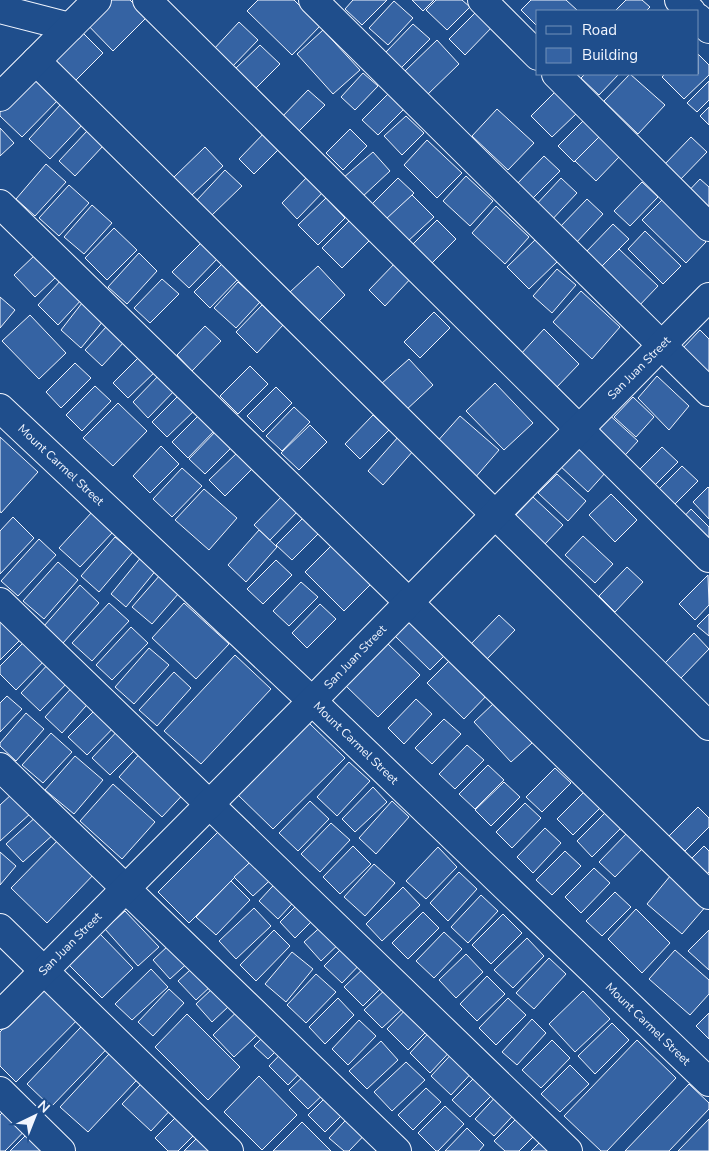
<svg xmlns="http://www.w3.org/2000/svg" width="709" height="1151" viewBox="0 0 709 1151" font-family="'Nunito Sans',sans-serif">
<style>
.building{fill:#3563a3;stroke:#f2f6ff}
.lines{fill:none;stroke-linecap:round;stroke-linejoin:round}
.minor-casing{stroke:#f2f6ff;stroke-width:30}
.minor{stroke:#1f4e8c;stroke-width:28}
.labels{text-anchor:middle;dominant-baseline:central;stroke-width:4;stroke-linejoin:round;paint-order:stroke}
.street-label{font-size:12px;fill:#f2f6ff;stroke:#1f4e8c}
</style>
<rect width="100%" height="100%" fill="#1f4e8c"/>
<g class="building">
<polygon points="99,0 130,0 147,17 113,51 81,18"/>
<polygon points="258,0 294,0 320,26 292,55 247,11"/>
<polygon points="353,0 387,0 362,25 345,9"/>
<polygon points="412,0 434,0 423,11"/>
<polygon points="436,0 462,0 470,7 447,30 426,10"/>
<polygon points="531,0 566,0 578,11 538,11 538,27 521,10"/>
<polygon points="626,0 642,0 650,7 646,11 615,11"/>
<polygon points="394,1 413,18 388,45 369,28"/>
<polygon points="478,10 494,25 465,55 449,39"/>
<polygon points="239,22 258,40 232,67 213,50"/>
<polygon points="413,24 430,39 401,68 385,53"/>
<polygon points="75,25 103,53 74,82 46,54"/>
<polygon points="323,30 360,70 333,94 297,54"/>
<polygon points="437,40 459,64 427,95 405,71"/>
<polygon points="260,45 280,64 255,89 235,69"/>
<polygon points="698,54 709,65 709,75 684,99 662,77 665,74 698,74"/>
<polygon points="27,66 60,98 22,137 0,116 0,94"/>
<polygon points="363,73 378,86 355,110 341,97"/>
<polygon points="585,74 619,74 599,95 581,78"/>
<polygon points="630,74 665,105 638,134 604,101"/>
<polygon points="709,81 709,100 697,112 687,103"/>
<polygon points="308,90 325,105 296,134 280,119"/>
<polygon points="391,91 407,106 378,135 362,120"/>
<polygon points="555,92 576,114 552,137 531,116"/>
<polygon points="61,104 83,124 50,159 29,139"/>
<polygon points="709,107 709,125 700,116"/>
<polygon points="497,109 534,143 508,170 472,136"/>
<polygon points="406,116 424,133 402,155 384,136"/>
<polygon points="587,117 604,132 574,162 558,146"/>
<polygon points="0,128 14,143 0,156"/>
<polygon points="350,129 367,146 343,170 326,153"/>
<polygon points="267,130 283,145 254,174 239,159"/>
<polygon points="87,131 103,146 75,176 59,161"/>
<polygon points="599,137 619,157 596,181 575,161"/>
<polygon points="691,137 707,152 678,182 663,166"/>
<polygon points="427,140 462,173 437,198 404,165"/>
<polygon points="205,147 223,166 192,195 174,177"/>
<polygon points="373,152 390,171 361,198 343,178"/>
<polygon points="544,156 560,171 531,200 516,185"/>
<polygon points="46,164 66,182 35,216 16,199"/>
<polygon points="225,170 242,186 212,215 197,200"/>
<polygon points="310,174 326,189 297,219 282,203"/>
<polygon points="466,176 493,201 470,226 443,201"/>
<polygon points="398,178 414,193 385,222 369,207"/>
<polygon points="561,178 577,193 548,224 533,208"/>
<polygon points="700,179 709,187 709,221 682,198"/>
<polygon points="642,182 658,197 630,226 614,211"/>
<polygon points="69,185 89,203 59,236 39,218"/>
<polygon points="412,195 434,217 407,242 386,219"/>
<polygon points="326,198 345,218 318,245 298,225"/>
<polygon points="587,199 603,214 575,244 559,228"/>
<polygon points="662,200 706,242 686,263 642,220"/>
<polygon points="92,205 112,223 84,254 64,237"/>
<polygon points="496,206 529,237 505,264 472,233"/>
<polygon points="351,219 371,239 342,268 322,248"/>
<polygon points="437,220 456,239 431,264 412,245"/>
<polygon points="613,224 629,239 600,268 585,253"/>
<polygon points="114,228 137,250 107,280 85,258"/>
<polygon points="645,231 681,266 663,284 628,249"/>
<polygon points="536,239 558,261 529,289 507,267"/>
<polygon points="201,243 218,258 189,288 172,272"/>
<polygon points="619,249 658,286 637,308 598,270"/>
<polygon points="139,253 157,271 127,304 108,287"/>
<polygon points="35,255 56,277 35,297 14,275"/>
<polygon points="397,261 413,276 385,306 369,290"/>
<polygon points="223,263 239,278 210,308 194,292"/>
<polygon points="318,266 345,295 318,322 290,292"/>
<polygon points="557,269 576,285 552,313 533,296"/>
<polygon points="62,279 83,298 58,325 38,305"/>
<polygon points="162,279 179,294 150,323 134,308"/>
<polygon points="238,282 260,302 236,328 214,308"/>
<polygon points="581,291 620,327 592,359 553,322"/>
<polygon points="0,297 15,310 0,328"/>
<polygon points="82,303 104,320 81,348 61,330"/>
<polygon points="262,305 283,325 257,353 236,332"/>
<polygon points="434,312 450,328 420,358 404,342"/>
<polygon points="30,315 66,353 39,379 2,341"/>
<polygon points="107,326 124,342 102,366 85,350"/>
<polygon points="205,326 221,341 192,371 177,355"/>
<polygon points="544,329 579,364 555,389 520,355"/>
<polygon points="700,330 709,339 709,371 706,374 682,349"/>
<polygon points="142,354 158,369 128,398 113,383"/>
<polygon points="409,359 433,385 405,411 381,384"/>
<polygon points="75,363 91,378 61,408 46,392"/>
<polygon points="250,366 268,384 238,414 220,396"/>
<polygon points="161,373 177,388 148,418 133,402"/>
<polygon points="657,376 689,406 669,430 638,398"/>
<polygon points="495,383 533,423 504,450 466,411"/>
<polygon points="95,386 111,401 82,431 66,415"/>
<polygon points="276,387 292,403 263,432 247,416"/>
<polygon points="181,393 197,408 167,437 152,422"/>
<polygon points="633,397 654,417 636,437 614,417"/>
<polygon points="118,403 147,431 113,466 83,438"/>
<polygon points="294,407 310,422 282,451 266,436"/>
<polygon points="605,411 638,441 617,464 587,433"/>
<polygon points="200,414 216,429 188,458 172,442"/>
<polygon points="373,415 389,430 360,459 345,444"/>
<polygon points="460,416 499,450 474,479 435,444"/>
<polygon points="310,425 327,442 299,470 281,453"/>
<polygon points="217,430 234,445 205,474 189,459"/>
<polygon points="399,436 414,450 383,485 368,471"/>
<polygon points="0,437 38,472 1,513 0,511"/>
<polygon points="576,445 606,472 588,492 558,464"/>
<polygon points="161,446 179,464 150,493 133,476"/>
<polygon points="662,447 678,462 649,491 633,476"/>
<polygon points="238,452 254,467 225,496 209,480"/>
<polygon points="682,466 698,481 669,510 653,495"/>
<polygon points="182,468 202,486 172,517 153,499"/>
<polygon points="557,474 586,501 568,521 538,493"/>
<polygon points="708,487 709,488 709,519 693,502"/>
<polygon points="204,489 237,518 209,550 175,520"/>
<polygon points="611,494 637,520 615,542 589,515"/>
<polygon points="283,495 299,510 270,540 254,525"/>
<polygon points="533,497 563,525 545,544 515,516"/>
<polygon points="691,509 709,527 709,549 680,521"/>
<polygon points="92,512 113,532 80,567 59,548"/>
<polygon points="305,516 321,531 292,560 276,545"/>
<polygon points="13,517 34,538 0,574 0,531"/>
<polygon points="259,530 277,547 246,582 228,565"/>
<polygon points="583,536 613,564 595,583 565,555"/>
<polygon points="115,537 133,552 99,592 81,576"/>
<polygon points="39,539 56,555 18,596 1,581"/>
<polygon points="333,544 372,583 344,611 305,572"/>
<polygon points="142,556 157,569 126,607 111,594"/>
<polygon points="276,560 292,575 263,604 247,589"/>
<polygon points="58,562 78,580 44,619 23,601"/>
<polygon points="627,567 643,582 615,612 599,596"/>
<polygon points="160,575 179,593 152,624 132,607"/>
<polygon points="708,575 709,605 695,620 679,604"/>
<polygon points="301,582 318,597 289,626 273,611"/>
<polygon points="80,585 99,603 63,643 44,626"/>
<polygon points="109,603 129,621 92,661 72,643"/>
<polygon points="184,603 229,644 196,679 152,638"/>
<polygon points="320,604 336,619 307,648 292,633"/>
<polygon points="0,614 23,637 0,660"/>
<polygon points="709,614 709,636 697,626"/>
<polygon points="414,615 449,651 430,670 394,635"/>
<polygon points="499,615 515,630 486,660 470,645"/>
<polygon points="131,627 148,643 112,680 96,665"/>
<polygon points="694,633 709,649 681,678 665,663"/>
<polygon points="30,636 49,656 16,690 0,674 0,666"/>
<polygon points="386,642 420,675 378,717 345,685"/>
<polygon points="149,648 169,665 134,704 115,687"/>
<polygon points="235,655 271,689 201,764 164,731"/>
<polygon points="454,656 491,691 464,719 427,683"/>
<polygon points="52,660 71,679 40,711 21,693"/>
<polygon points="174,672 191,688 157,726 139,710"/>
<polygon points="76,683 93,698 62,733 45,717"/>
<polygon points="7,696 22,709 0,732 0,703"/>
<polygon points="416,699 432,714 404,744 388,728"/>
<polygon points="103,702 121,720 87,755 68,737"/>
<polygon points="494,703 532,743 511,762 474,722"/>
<polygon points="26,713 44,729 16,761 0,746 0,743"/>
<polygon points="444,719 461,734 432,764 415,748"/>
<polygon points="309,723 345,758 273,829 237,794"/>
<polygon points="122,726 141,744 110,775 92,758"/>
<polygon points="51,733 72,752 43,783 22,765"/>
<polygon points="467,745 484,760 455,789 439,774"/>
<polygon points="144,749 189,788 162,817 119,777"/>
<polygon points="75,756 103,780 74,814 45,790"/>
<polygon points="349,762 370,781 337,816 317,797"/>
<polygon points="488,765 504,780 475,809 459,794"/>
<polygon points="555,768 571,783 542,812 526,797"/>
<polygon points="504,782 520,797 491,826 475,810"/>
<polygon points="113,784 155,822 122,859 80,821"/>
<polygon points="373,787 387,802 355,832 342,819"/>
<polygon points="585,791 602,806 573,835 557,819"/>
<polygon points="13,793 31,813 0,841 0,805"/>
<polygon points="310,801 329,819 298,851 279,833"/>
<polygon points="392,801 409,817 376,854 359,838"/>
<polygon points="525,803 541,818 512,848 496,832"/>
<polygon points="698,807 709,818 709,827 685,851 669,836"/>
<polygon points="605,813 621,828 592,857 577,841"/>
<polygon points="38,815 55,833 23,862 6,844"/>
<polygon points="331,823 350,840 320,872 301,854"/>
<polygon points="224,826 255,857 189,923 158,892"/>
<polygon points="545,828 561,843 533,873 517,857"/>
<polygon points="628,832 644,847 615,877 599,862"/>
<polygon points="63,835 98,870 47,923 11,888"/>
<polygon points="353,846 371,864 340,894 323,877"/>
<polygon points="704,846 709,851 709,872 705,876 690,860"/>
<polygon points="438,847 457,867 426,899 406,881"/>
<polygon points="565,851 581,866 552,895 536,880"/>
<polygon points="0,852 16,866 0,885"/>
<polygon points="259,854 278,873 253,896 234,877"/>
<polygon points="374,864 395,883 365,916 344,897"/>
<polygon points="594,868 610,883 581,913 565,897"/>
<polygon points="459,872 477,889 448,921 430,903"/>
<polygon points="671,875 707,905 682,934 647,904"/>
<polygon points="282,876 301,894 278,919 259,901"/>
<polygon points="231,881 250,900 216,935 196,917"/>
<polygon points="403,887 420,905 382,941 366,924"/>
<polygon points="615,892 631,907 602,936 586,921"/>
<polygon points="481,895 498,911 468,943 451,927"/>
<polygon points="304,898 320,913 295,938 280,922"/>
<polygon points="254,908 271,926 236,959 219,941"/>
<polygon points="636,909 670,943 642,973 608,939"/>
<polygon points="125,911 159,947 138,966 105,929"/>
<polygon points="423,912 439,928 408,959 392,943"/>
<polygon points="503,914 522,933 491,964 472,945"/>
<polygon points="328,920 345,938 321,961 304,942"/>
<polygon points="185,930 203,949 170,979 153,960"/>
<polygon points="274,930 290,946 256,981 240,965"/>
<polygon points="709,930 709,970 688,951"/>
<polygon points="444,932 462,949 434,978 416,961"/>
<polygon points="100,934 133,968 102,998 69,965"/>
<polygon points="527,938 544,956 513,988 494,970"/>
<polygon points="348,942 366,958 342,983 324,966"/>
<polygon points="675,950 709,980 709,994 690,1015 649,979"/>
<polygon points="211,951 228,970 196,1000 178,981"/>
<polygon points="292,952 313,969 286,1002 265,984"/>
<polygon points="466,954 483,972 456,998 439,980"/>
<polygon points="549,958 566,974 534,1009 516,993"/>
<polygon points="368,964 386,983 363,1006 344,987"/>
<polygon points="151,969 168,987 132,1020 115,1004"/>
<polygon points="59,972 92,1005 16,1082 0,1066 0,1032"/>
<polygon points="228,974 245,991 212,1022 196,1004"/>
<polygon points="316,974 336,992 306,1023 287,1005"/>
<polygon points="487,976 505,994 477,1021 460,1004"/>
<polygon points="391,984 409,1003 382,1028 364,1010"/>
<polygon points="169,989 184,1003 153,1036 138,1022"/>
<polygon points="583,991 610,1019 575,1052 549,1024"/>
<polygon points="254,995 275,1018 234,1057 213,1035"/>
<polygon points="338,998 354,1015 325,1044 309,1027"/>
<polygon points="508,998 526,1015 496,1045 479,1028"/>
<polygon points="412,1003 434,1024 408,1050 387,1029"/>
<polygon points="97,1010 122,1033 51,1107 27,1084"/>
<polygon points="709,1013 709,1039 696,1026"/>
<polygon points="187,1014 240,1067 208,1100 155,1047"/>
<polygon points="532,1019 546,1033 517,1065 502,1052"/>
<polygon points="359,1020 376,1036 348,1065 332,1049"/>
<polygon points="279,1021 292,1035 268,1059 254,1046"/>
<polygon points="612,1023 629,1040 595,1074 578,1056"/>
<polygon points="436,1025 456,1045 430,1073 410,1053"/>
<polygon points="298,1036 317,1055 288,1085 269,1066"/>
<polygon points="552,1040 570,1058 541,1088 522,1070"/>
<polygon points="637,1040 676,1078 607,1151 601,1151 564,1116"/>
<polygon points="121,1041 149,1067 88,1132 60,1107"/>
<polygon points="381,1041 398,1060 367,1089 349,1071"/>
<polygon points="458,1047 478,1066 451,1095 431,1076"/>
<polygon points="406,1062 425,1080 392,1111 374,1092"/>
<polygon points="315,1065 334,1084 308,1109 289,1090"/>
<polygon points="570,1065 589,1084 560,1112 541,1094"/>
<polygon points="158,1066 187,1092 151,1131 122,1104"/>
<polygon points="481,1071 499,1088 470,1117 452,1100"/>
<polygon points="259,1076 297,1115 262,1150 224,1112"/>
<polygon points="689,1084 709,1103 709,1109 669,1151 625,1151"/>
<polygon points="338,1085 355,1102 325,1132 308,1115"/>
<polygon points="426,1088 441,1102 413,1130 398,1115"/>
<polygon points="501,1091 520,1108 494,1136 475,1119"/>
<polygon points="17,1098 37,1118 5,1151 0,1151 0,1115"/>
<polygon points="193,1100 211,1118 178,1151 168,1151 155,1138"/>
<polygon points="445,1106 464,1124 438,1151 436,1151 418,1133"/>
<polygon points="358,1107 376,1123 349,1151 344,1151 329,1138"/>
<polygon points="523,1112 541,1129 519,1151 505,1151 494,1141"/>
<polygon points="709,1119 709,1151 678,1151"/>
<polygon points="41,1120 48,1151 10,1151"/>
<polygon points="214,1121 220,1151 184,1151"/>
<polygon points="302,1122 331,1151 273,1151"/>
<polygon points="467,1128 484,1145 479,1151 445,1151"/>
<polygon points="548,1134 565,1151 531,1151"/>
</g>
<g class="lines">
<g class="minor-casing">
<g id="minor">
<polyline points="147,0 709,558"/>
<polyline points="313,0 709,392"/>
<polyline points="482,0 538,56"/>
<polyline points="679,0 691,11"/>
<polyline points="0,9 70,27"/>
<polyline points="698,18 709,29"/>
<polyline points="36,61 709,726"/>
<polyline points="556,74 709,227"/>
<polyline points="0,97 97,0"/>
<polyline points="0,204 709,895"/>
<polyline points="0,408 312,701 709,1082"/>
<polyline points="0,602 568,1151"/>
<polyline points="0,767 397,1151"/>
<polyline points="0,928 229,1151"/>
<polyline points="0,1015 312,701 709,297"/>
<polyline points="0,1091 61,1151"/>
</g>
</g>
<use href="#minor" class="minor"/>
</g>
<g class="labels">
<g class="street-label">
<text transform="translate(639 368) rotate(-45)">San Juan Street</text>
<text transform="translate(61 465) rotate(43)">Mount Carmel Street</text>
<text transform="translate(355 657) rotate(-46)">San Juan Street</text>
<text transform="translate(356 743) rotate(44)">Mount Carmel Street</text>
<text transform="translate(70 944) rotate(-45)">San Juan Street</text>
<text transform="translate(648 1024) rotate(44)">Mount Carmel Street</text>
</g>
</g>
<rect x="536" y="10" width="162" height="65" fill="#1f4e8c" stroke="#7391ba"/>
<rect x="546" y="26" width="25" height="8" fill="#1f4e8c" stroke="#7391ba"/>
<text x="582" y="35" font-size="15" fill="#f2f6ff">Road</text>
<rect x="546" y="48" width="25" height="15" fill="#3563a3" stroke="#7391ba"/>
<text x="582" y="60" font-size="15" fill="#f2f6ff">Building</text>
<g transform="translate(35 1116) rotate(43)" stroke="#1f4e8c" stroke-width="4" paint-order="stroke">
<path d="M0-4L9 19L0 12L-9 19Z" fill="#f2f6ff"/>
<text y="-8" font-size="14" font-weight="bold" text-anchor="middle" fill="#f2f6ff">N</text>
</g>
</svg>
